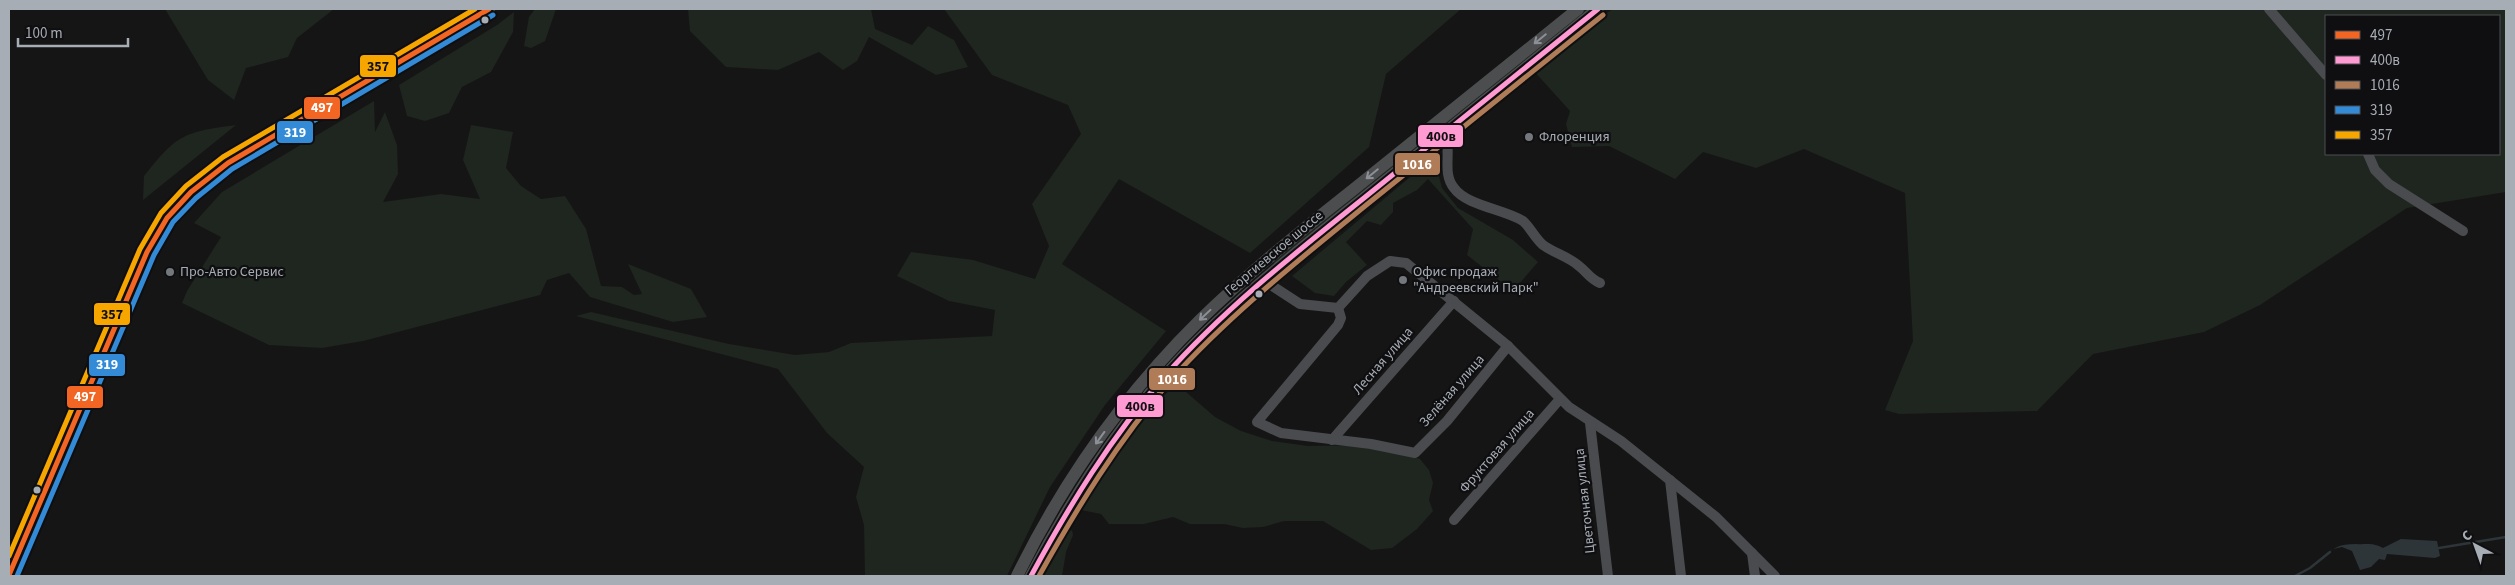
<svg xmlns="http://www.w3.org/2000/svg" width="2515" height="585" viewBox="0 0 2515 585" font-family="'Source Sans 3',sans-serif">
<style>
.green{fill:#1f251f;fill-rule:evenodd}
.water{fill:#2d3539}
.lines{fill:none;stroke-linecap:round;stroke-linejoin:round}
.stream{stroke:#2d3539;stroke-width:2.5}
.minor{stroke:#494b4e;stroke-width:10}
.major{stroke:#4c4d4f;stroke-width:12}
.bus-1-casing{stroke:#0f0f11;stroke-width:9}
.bus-2-casing{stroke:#0f0f11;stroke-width:9}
.bus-3-casing{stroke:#0f0f11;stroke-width:9}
.bus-4-casing{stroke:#0f0f11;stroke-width:9}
.bus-5-casing{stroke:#0f0f11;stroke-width:9}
.bus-1{stroke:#f26522;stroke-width:5}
.bus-2{stroke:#ff9ad2;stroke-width:5}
.bus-3{stroke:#b07c57;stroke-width:5}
.bus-4{stroke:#338bd7;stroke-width:5}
.bus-5{stroke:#f7a600;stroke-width:5}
.oneway{stroke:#8c9096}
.bus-dot{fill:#a7adb4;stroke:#0f0f11;stroke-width:2}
.poi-dot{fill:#74787c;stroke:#0f0f11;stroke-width:2}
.labels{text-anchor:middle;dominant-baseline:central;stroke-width:4.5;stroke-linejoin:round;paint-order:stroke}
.poi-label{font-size:14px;fill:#a7adb4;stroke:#0f0f11;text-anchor:start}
.street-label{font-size:14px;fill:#a7adb4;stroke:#0f0f11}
.line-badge{stroke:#0f0f11;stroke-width:2}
.badge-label{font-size:14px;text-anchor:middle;font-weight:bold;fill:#fff}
.pale-badge-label{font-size:14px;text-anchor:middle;font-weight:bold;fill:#111}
</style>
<rect width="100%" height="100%" fill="#151515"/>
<g class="green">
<polygon points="165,9 334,9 297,38 288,57 246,68 234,100 208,80"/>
<polygon points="535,9 556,9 545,41 531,48 524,46 529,17"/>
<polygon points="688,9 871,9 875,29 912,45 928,26 954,40 968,67 936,75 869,37 857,61 843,70 819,52 778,70 726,67 690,31"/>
<polygon points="944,9 1461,9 1386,74 1369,147 1250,253 1119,179 1062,264 1166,331 1105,405 1050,487 1007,576 865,576 864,525 856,497 864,467 827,433 778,369 576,316 591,312 729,344 795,355 829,352 851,343 992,336 995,310 949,301 897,276 911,252 973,260 1035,279 1049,246 1032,204 1081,134 1068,105 992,75"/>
<polygon points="1583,9 1590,9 1275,264 1273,262"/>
<path d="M1613,9H2506V192L2407,208L2260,305L2204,332L2093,354L2037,411L1899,414L1885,410L1913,341L1905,193L1804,149L1756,168L1703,152L1675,179L1609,146L1572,147L1566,124L1570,111L1533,70L1581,30ZM2326,16H2499V154H2326Z"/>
<polygon points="514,12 513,32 491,72 462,87 449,113 425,121 407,116 399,85 497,25"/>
<polygon points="374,101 375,132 385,112 397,145 398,174 383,202 441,194 480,199 463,160 471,125 513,132 506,168 521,186 541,199 565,196 586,229 601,286 622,287 634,295 642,294 628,264 691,289 707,317 673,322 613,304 590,297 569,273 547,280 540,295 363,341 322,348 269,345 182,303 187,291 221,237 194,223 222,192"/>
<path d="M236,125L143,200L144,176C177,134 184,132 236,125Z"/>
<polygon points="1434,157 1442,188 1458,208 1513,240 1538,262 1513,291 1467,255 1473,229 1428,179 1417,190 1393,203 1393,212 1381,225 1367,221 1346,242 1367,265 1346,282 1334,296 1315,293 1292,276"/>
<path d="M1178,385L1215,417L1241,431L1272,441L1308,446L1366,445L1403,453L1420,459L1429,470L1433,483L1429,500L1433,511L1417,529L1392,548L1371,550L1323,521H1284L1263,527L1243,528L1224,524H1190L1173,517L1144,524H1109L1101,514L1081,510L1088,497C1106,475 1158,392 1178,385Z"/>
<polygon points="1072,530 1073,535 1066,552 1062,576 1043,576 1064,534"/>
</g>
<path class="water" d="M2401,539L2437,541L2440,556L2435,558L2387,554L2385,560L2379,559L2371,567L2360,570L2352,551L2342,547L2333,549L2320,559C2332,548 2339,544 2356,544C2369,545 2370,542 2383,548Z"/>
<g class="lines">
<g class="stream">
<polyline points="2439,548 2506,537"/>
<polyline points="2295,576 2310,568 2330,552"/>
</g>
<g class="minor">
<polyline points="2269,9 2326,75"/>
<path d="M1444,133C1453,151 1441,172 1454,188C1467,206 1504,209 1523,221C1530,227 1535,238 1543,245C1554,253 1569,257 1579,266C1587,272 1590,279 1600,283"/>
<polyline points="2368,154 2375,170 2389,184 2463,231"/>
<polyline points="1263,280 1300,304 1338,308 1367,276 1390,261 1406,263 1508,346 1569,407 1621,441 1716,517 1775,576"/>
<polyline points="1338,308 1341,318 1338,325 1257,422 1281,433 1371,444 1415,453 1447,421 1508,346"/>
<polyline points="1590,423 1608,576"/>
<polyline points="1332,440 1454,301"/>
<polyline points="1670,480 1681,576"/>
<polyline points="1454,520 1560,399"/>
<polyline points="1752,553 1755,576"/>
</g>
<g class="major">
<polyline points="9,575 147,252 167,218 191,192 228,163 489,9"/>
<path d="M1017,576C1063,482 1125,394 1200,320C1248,273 1301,231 1354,189C1429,129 1503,69 1578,9"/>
<path d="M1031,576C1068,506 1111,437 1164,377C1223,310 1294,254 1364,198C1442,135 1520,72 1598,9"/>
</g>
<g class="bus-1-casing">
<polyline id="bus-1" points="9,575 147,252 167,218 191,192 228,163 489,9"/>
</g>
<g class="bus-2-casing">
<path id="bus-2" d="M1031,576C1069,506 1111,437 1164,377C1223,310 1294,254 1364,198C1442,135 1520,72 1598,9"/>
</g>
<g class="bus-3-casing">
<path id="bus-3" d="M1039,576C1077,508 1118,441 1169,382C1229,315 1300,259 1370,202C1448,140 1525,77 1603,15"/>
</g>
<g class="bus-4-casing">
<polyline id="bus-4" points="17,576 154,255 173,222 196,198 232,169 493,15"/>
</g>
<g class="bus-5-casing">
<polyline id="bus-5" points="9,556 140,249 161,213 186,186 223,157 475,9"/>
</g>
<use href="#bus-1" class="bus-1"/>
<use href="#bus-2" class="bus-2"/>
<use href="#bus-3" class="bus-3"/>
<use href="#bus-4" class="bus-4"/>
<use href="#bus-5" class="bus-5"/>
</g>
<defs><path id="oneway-shaft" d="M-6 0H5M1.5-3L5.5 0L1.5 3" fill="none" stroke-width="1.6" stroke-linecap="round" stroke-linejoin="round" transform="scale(1.25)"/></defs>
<g class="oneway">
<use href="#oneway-shaft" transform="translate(1540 39) rotate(141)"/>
<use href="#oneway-shaft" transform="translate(1372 174) rotate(141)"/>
<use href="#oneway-shaft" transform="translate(1205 315) rotate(137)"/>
<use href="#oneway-shaft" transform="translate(1100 438) rotate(126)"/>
</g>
<g class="bus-dot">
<circle cx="485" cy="20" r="4.5"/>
<circle cx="1259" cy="294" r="4.5"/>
<circle cx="37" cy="490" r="4.5"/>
</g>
<g class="poi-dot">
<circle cx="1529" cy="137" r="5"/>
<circle cx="170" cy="272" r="5"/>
<circle cx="1403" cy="280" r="5"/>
</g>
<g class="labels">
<g class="poi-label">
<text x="1539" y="137">Флоренция</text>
<text x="180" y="272">Про-Авто Сервис</text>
<text x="1413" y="272">Офис продаж<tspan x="1413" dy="16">"Андреевский Парк"</tspan></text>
</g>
<g class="street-label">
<text transform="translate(1274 253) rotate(-40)">Георгиевское шоссе</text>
<text transform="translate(1383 361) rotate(-49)">Лесная улица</text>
<text transform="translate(1452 391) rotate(-49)">Зелёная улица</text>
<text transform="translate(1497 451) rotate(-49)">Фруктовая улица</text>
<text transform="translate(1585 501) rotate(-96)">Цветочная улица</text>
</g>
</g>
<g class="line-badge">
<rect x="359" y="54" width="38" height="24" rx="5" fill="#f7a600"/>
<rect x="303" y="96" width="38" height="24" rx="5" fill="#f26522"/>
<rect x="276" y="120" width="38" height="24" rx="5" fill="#338bd7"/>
<rect x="1417" y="124" width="47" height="24" rx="5" fill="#ff9ad2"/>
<rect x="1394" y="152" width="47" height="24" rx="5" fill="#b07c57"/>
<rect x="93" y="302" width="38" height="24" rx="5" fill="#f7a600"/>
<rect x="88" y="353" width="38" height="24" rx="5" fill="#338bd7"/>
<rect x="1148" y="367" width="48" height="24" rx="5" fill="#b07c57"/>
<rect x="66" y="385" width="38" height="24" rx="5" fill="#f26522"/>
<rect x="1116" y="394" width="48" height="24" rx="5" fill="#ff9ad2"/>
</g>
<g class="badge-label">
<text x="322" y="112">497</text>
<text x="295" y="137">319</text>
<text x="1417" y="169">1016</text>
<text x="107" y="369">319</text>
<text x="1172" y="384">1016</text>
<text x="85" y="401">497</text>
</g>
<g class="pale-badge-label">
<text x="378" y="71">357</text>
<text x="1441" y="141">400в</text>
<text x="112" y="319">357</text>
<text x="1140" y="411">400в</text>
</g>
<rect width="2515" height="585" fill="none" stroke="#a7adb4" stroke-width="20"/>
<rect x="2325" y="15" width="175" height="140" fill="#0f0f11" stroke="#4c4e52"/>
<rect x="2335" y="31" width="25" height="8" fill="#f26522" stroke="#4c4e52"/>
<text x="2370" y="40" font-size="15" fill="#a7adb4">497</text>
<rect x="2335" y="56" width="25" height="8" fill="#ff9ad2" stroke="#4c4e52"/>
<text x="2370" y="65" font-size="15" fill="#a7adb4">400в</text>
<rect x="2335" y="81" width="25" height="8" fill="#b07c57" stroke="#4c4e52"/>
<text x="2370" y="90" font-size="15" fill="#a7adb4">1016</text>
<rect x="2335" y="106" width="25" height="8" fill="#338bd7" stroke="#4c4e52"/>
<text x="2370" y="115" font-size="15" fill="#a7adb4">319</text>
<rect x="2335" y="131" width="25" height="8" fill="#f7a600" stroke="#4c4e52"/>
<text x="2370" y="140" font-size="15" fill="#a7adb4">357</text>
<g transform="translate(2475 545) rotate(319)" stroke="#0f0f11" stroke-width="4" paint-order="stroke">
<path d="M0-4L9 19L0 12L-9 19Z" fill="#a7adb4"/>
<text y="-8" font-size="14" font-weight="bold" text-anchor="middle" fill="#a7adb4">С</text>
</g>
<path d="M18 38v8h110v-8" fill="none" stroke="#a7adb4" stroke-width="2.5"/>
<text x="25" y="38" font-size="15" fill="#a7adb4" stroke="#0f0f11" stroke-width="4" paint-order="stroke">100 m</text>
</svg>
